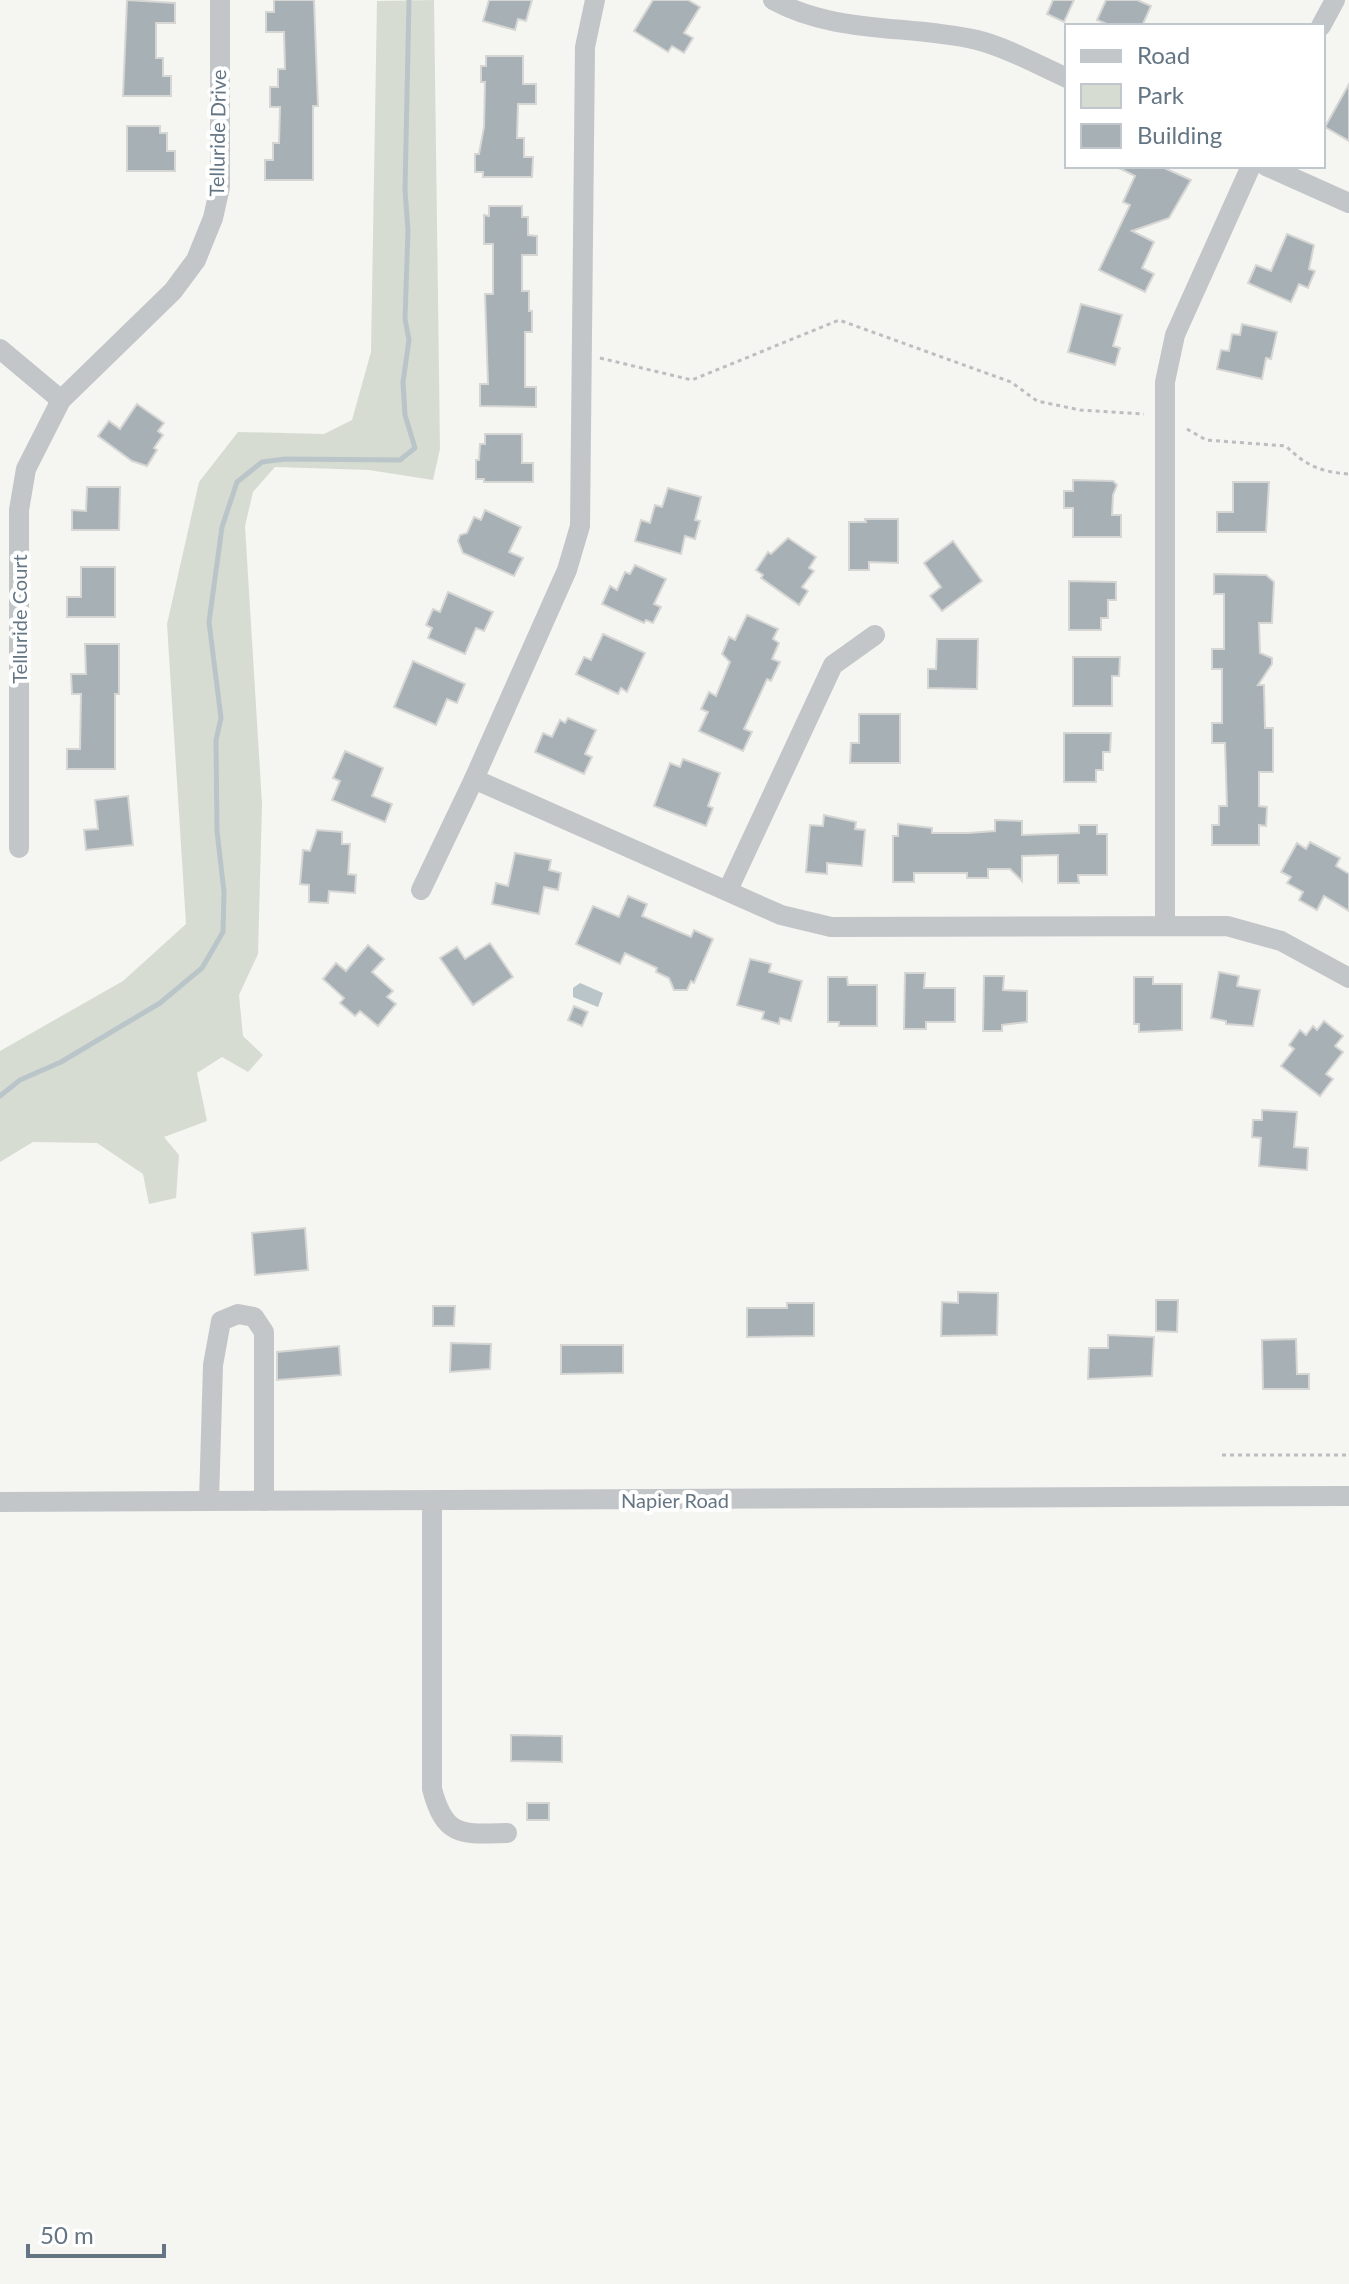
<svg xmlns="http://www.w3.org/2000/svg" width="1349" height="2284" viewBox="0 0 1349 2284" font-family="Lato,sans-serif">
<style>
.green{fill:#d6dcd2}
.water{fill:#bac5c9}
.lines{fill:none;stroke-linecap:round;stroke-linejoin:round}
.stream{stroke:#bac5c9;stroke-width:5}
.building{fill:#a7b0b5;stroke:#d6d6d4;stroke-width:2}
.path{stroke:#bcbec0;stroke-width:3;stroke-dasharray:4 4;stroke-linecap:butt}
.minor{stroke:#c2c6c9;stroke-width:20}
.labels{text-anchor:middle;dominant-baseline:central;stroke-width:8;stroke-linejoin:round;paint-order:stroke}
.street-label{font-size:20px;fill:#647583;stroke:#fff}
</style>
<rect width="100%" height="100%" fill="#f5f5f1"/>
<polygon class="green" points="434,0 440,449 433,480 369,470 275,467 253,492 245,526 262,804 258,954 239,995 243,1036 263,1055 248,1072 222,1057 197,1073 207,1121 164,1137 179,1155 176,1198 149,1204 143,1174 97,1143 33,1142 0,1162 0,1051 123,981 186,924 167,624 199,482 238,432 324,434 352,420 371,352 377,1"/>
<polygon class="water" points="580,983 603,993 598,1007 573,997 573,988"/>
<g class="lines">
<polyline class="stream" points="0,1096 20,1080 61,1062 160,1003 202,968 223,932 224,892 217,831 216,740 221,718 209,622 222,527 237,482 262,462 285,459 400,460 415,448 405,415 403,382 409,340 405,319 408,230 405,190 409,0"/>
</g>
<g class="building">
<polygon points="127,0 175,3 175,23 156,23 156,58 163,58 163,76 171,76 171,96 123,96"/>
<polygon points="274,0 314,0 318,106 313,106 313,180 265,180 265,160 273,160 273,143 279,143 280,107 270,107 270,87 278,87 278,69 285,69 284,32 266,32 266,12 274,12"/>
<polygon points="489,0 532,0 526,21 518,19 515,30 483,21"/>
<polygon points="653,0 688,0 700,7 684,33 693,38 684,53 672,46 668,52 634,31"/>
<polygon points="1053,0 1074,0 1064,22 1047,14"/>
<polygon points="1106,0 1137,0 1151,6 1142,26 1112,26 1097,20"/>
<polygon points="486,56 523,56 523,84 536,84 536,104 518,104 517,138 524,138 524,157 533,157 532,177 483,177 483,172 475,172 475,154 479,154 484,127 485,82 481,82 481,66 486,66"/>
<polygon points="1349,84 1349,141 1325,127"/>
<polygon points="127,126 160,126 160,133 167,133 167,151 175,151 175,171 127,171"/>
<polygon points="1115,166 1160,166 1191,180 1169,218 1132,231 1154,242 1142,268 1154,274 1145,292 1099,270 1130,205 1123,202 1135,176"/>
<polygon points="489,206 522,206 522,217 528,217 528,235 537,236 537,255 522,255 522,291 529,291 529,311 532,311 532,332 525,332 525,387 536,387 536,407 480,406 480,384 488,384 485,294 493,294 493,244 484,244 484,215 489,216"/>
<polygon points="1287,234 1314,245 1309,269 1315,271 1308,288 1299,284 1291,302 1248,283 1256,265 1271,271"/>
<polygon points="1081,304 1122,315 1113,346 1120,348 1115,365 1068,352"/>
<polygon points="1242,324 1277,332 1271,359 1266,358 1262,379 1217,369 1221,350 1229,351 1232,334 1240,335"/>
<polygon points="137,404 164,423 158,431 163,435 154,448 157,450 147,466 132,461 98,436 109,421 120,429"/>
<polygon points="485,434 522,434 522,463 533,463 533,482 484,482 484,479 476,479 476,460 479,460 480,444 485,444"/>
<polygon points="1073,480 1113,481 1117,485 1113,495 1112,515 1121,515 1121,537 1073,537 1073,508 1064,508 1064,491 1073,491"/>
<polygon points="1233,482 1269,482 1266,532 1217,532 1217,512 1233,512"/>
<polygon points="87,487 120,487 119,530 72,530 72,510 86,511"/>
<polygon points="668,488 701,497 695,520 700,521 695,539 685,536 681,554 635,541 641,520 650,523 655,505 662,507"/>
<polygon points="485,510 521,527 509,552 523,558 514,576 463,553 458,541 460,535 467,533 474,517 481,520"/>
<polygon points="865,519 898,519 898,563 869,562 869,570 849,570 849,522 866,522"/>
<polygon points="788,538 816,557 809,568 814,571 802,587 808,591 799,605 761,578 763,575 756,570 768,552 771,554"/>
<polygon points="953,541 982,581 942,611 930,596 941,587 924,563"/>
<polygon points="635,565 666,579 654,604 661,607 653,623 646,620 644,623 602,604 610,586 617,590 625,572 630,574"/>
<polygon points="81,567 115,567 115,617 67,617 67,597 81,597"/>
<polygon points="1214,574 1266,575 1274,582 1272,623 1259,623 1260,653 1272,658 1272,664 1258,685 1264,685 1265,728 1273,728 1273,772 1259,772 1259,806 1267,807 1266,826 1259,825 1259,845 1212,845 1212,825 1219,825 1219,806 1227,806 1225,743 1212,743 1212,723 1222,723 1222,669 1212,669 1212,649 1224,649 1224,594 1214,594"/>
<polygon points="1069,581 1116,582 1116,600 1108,600 1108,618 1101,618 1101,630 1069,630"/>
<polygon points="448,592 493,612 484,631 476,628 465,654 428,638 432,628 426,625 433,609 440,612"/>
<polygon points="747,615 778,629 773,639 779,643 772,659 780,662 771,681 767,679 744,729 752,732 743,751 699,731 708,712 701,709 709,692 716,696 730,662 722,654 729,637 735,640"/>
<polygon points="603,634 645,653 627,692 621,688 618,694 576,674 584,657 591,660"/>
<polygon points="937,639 978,639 977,689 928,688 928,669 936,669"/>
<polygon points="85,644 119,644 119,694 115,694 115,769 67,769 67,749 80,749 81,694 72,694 71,674 86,674"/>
<polygon points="1073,657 1120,657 1119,676 1112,676 1112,706 1073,706"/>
<polygon points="413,661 465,684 457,703 447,699 436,725 394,707"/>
<polygon points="859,714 900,714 900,763 850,763 851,743 859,743"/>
<polygon points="568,718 596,730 585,754 592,757 584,774 535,752 543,733 552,737 560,720 565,723"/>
<polygon points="1064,733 1111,733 1110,752 1103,752 1103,770 1096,770 1096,782 1064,782"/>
<polygon points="345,751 383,768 372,796 392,804 385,822 332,800 340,781 333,778"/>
<polygon points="683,759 720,773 708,806 713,808 706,826 654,806 670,763 680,767"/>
<polygon points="128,796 133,845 86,850 84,830 98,829 95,800"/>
<polygon points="824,815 856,822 855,829 865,830 862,866 827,863 827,874 806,872 810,825 823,826"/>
<polygon points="995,820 1022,821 1022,835 1079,833 1079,825 1097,825 1097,834 1107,834 1107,875 1078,875 1079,883 1058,883 1058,855 1022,856 1022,881 1010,869 988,869 988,878 967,878 967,873 914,873 914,882 893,882 893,836 898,836 898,824 932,828 932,833 968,833 995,831"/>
<polygon points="317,830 342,832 342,844 350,844 348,874 356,875 355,893 329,891 328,903 309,902 309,885 300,884 303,850 310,851"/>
<polygon points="1310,842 1340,858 1336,866 1349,874 1349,911 1324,896 1317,910 1299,900 1303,892 1287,883 1291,877 1281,872 1297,843 1306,849"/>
<polygon points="515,853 551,860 549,870 561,873 558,890 544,887 539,914 492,904 496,883 508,886"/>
<polygon points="628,896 647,904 642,916 691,937 694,930 713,939 694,983 691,981 687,990 674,990 669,978 656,972 657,968 625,953 620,964 576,944 593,906 619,917"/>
<polygon points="490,943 513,977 473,1005 440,958 457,947 465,959"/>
<polygon points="368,945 384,959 372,972 393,991 387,997 396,1004 378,1026 360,1011 355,1016 340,1003 344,998 323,979 336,963 346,971"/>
<polygon points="750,959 771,964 769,972 802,981 791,1021 780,1018 779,1024 762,1019 764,1012 737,1005"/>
<polygon points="1219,972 1239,976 1237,986 1260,990 1253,1026 1226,1024 1226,1021 1211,1018"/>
<polygon points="905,973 925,973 924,988 955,988 955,1022 926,1022 926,1029 904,1029"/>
<polygon points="984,976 1004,976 1003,990 1027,991 1027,1022 1002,1025 1002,1031 983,1031"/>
<polygon points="828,977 847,977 848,985 877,985 877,1026 839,1026 839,1022 828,1022"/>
<polygon points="1134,977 1153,977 1153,984 1182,984 1182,1030 1139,1032 1139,1024 1134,1024"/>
<polygon points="574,1006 588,1012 582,1026 568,1020"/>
<polygon points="1324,1021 1343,1036 1335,1046 1343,1052 1326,1074 1333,1079 1320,1096 1281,1066 1294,1049 1289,1045 1300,1030 1306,1035 1313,1026 1317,1030"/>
<polygon points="1262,1110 1297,1112 1294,1147 1308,1148 1307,1170 1259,1166 1261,1138 1252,1137 1253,1120 1262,1120"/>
<polygon points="305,1228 308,1270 255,1275 252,1233"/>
<polygon points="958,1292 998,1293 997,1335 941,1336 942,1302 958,1303"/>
<polygon points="1156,1300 1178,1300 1177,1332 1156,1331"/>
<polygon points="787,1303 814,1303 814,1336 747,1337 747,1308 787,1308"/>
<polygon points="433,1306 455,1306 454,1326 433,1326"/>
<polygon points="1108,1335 1154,1337 1152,1376 1088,1379 1089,1348 1108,1348"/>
<polygon points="1296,1339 1297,1374 1309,1374 1309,1389 1263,1389 1262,1340"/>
<polygon points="451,1343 491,1344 490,1369 450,1372"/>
<polygon points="561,1345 623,1345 623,1373 561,1374"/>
<polygon points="339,1346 341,1375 277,1380 277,1352"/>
<polygon points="511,1735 562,1736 562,1762 511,1761"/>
<rect x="527" y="1803" width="22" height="17"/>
</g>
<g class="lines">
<g class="path">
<polyline points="600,358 692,380 839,320 1011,382 1037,401 1080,410 1144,414"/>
<path d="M1187,429L1206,440L1286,446C1306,466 1321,472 1349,474"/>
<polyline points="1222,1455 1349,1455"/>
</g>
<g class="minor">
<polyline points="595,0 585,47 580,526 567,570 474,779 781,915 831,927 1227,926 1281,941 1349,978"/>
<path d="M773,0C837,35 908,24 977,40C1008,48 1038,65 1067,78"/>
<polyline points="1321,26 1335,0"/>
<polyline points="1266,166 1349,203"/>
<polyline points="0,349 61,400"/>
<polyline points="19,848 19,510 26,469 61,400 173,291 196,260 213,218 220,187 220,0"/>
<polyline points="421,890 474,779"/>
<polyline points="728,890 833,665 875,635"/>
<polyline points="1165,926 1165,382 1175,335 1251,166"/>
<polyline points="209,1501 213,1365 221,1321 238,1314 254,1317 264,1332 264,1501"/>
<path d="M432,1501V1789C445,1838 462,1834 507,1833"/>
<polyline points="0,1502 1349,1496"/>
</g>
</g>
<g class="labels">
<g class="street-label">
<text transform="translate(217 133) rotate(-89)">Telluride Drive</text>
<text transform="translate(19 619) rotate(-90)">Telluride Court</text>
<text x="675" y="1500">Napier Road</text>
</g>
</g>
<rect x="1065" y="24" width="260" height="144" fill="#ffffff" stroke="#c1c8cd" stroke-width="2"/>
<rect x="1081" y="50" width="40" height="12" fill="#c2c6c9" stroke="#c1c8cd" stroke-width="2"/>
<text x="1137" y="64" font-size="24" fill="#647583">Road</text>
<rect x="1081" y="84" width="40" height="24" fill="#d6dcd2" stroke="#c1c8cd" stroke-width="2"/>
<text x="1137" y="104" font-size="24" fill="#647583">Park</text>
<rect x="1081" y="124" width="40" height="24" fill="#a7b0b5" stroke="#c1c8cd" stroke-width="2"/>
<text x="1137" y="144" font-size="24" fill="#647583">Building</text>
<path d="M28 2244v12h136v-12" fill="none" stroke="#647583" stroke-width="4"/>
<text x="40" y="2244" font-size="24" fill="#647583" stroke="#ffffff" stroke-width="6" paint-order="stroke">50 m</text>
</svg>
